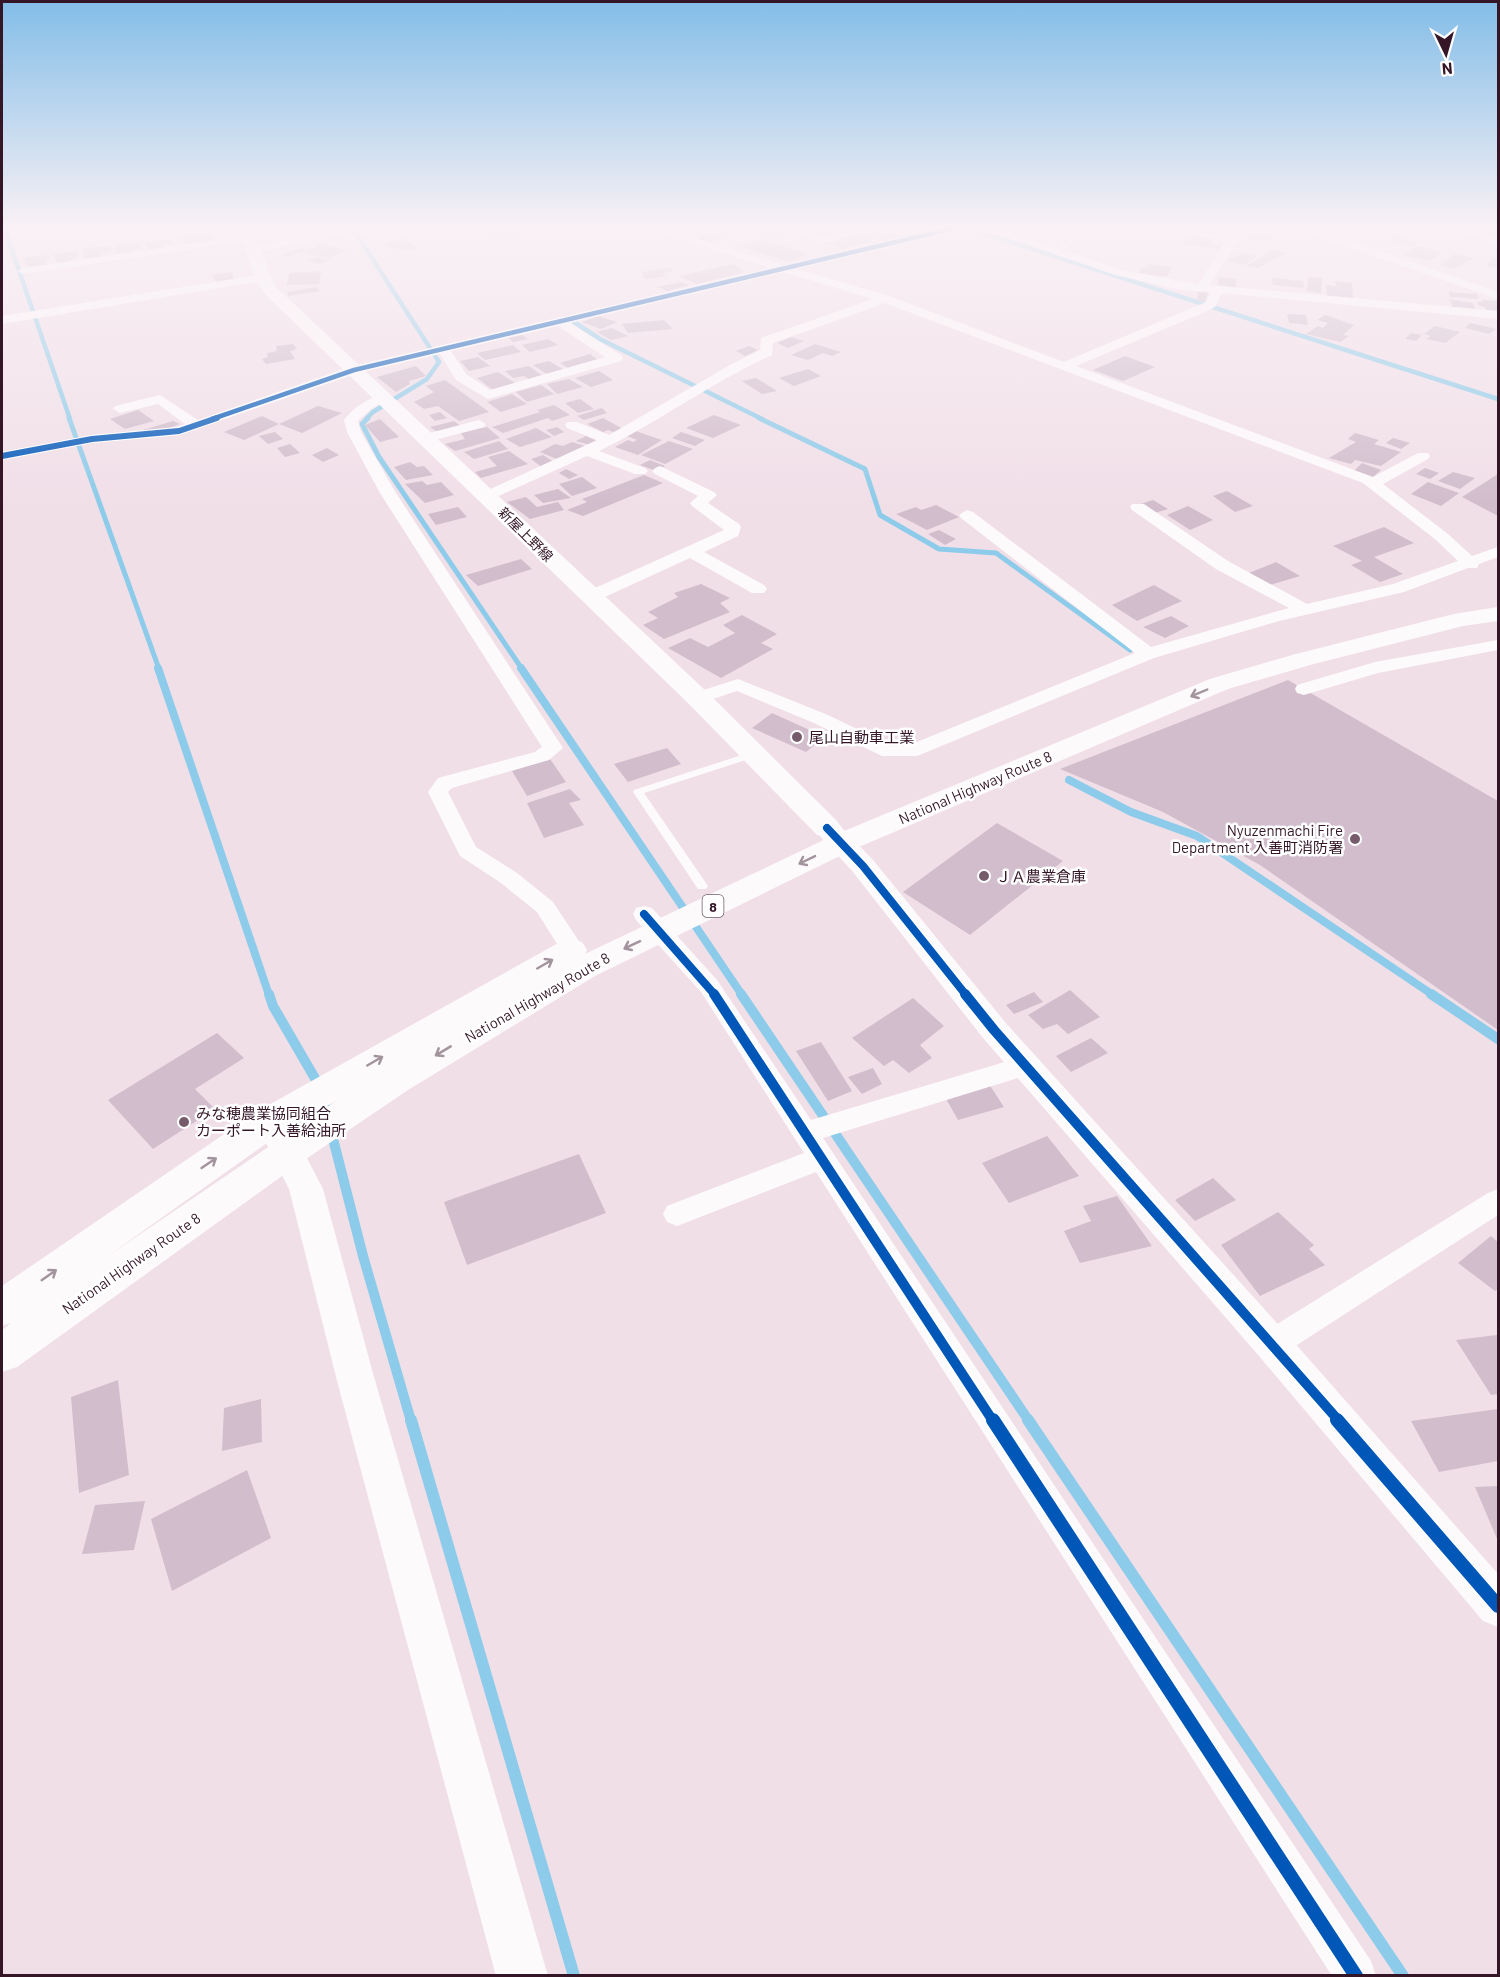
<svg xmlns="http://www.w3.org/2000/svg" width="1500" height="1977" viewBox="0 0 1500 1977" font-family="Barlow,'Noto Sans JP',sans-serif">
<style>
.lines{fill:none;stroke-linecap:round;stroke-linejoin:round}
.stream-far4{stroke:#8ccbe9;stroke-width:4.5}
.stream-far3{stroke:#8ccbe9;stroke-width:5}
.stream-far2{stroke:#8ccbe9;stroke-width:8}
.stream-far1{stroke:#8ccbe9;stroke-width:10}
.stream{stroke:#8ccbe9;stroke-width:12}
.building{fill:#d1bdcc}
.service{fill:#fdfafc;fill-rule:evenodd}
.minor{fill:#fdfafc;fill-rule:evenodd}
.tertiary{fill:#fdfafc;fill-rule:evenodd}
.secondary{fill:#fdfafc;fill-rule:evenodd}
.trunk{fill:#fdfafc;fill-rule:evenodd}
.cycleway-far4-casing{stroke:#fff;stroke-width:7}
.cycleway-far3-casing{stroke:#fff;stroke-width:8}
.cycleway-far2-casing{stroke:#fff;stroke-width:11}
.cycleway-far1-casing{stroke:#fff;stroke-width:14}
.cycleway-casing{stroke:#fff;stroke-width:17}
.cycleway-far4{stroke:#0057b8;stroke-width:4.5}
.cycleway-far3{stroke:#0057b8;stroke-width:6}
.cycleway-far2{stroke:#0057b8;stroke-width:8}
.cycleway-far1{stroke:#0057b8;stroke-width:10}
.cycleway{stroke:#0057b8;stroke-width:14}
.oneway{stroke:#a3939c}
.poi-dot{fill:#765c6b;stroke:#fff;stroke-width:2}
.labels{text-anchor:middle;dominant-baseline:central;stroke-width:5;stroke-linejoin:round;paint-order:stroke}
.far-street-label{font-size:14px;fill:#341627;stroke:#fff}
.shield{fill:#fff;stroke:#715c68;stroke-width:1.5}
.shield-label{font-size:14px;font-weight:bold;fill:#341627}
.poi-label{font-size:15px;fill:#341627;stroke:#fff;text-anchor:start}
.street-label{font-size:15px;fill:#341627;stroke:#fff}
</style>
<rect width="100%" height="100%" fill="#f1dfe8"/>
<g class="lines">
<g class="stream-far4">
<polyline points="4,227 70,419"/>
<polyline points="352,227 439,362 427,379 373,412 366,419"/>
<polyline points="964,227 1498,399"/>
<polyline points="574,322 600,339 762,419"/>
</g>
<g class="stream-far3">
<polyline points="69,418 159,669"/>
<polyline points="368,418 362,424 379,457 522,669"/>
<polyline points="759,418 865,469 880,515 939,549 996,553 1130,650"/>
</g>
<g class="stream-far2">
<polyline points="158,668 269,995"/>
<polyline points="521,668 742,995"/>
<polyline points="1069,780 1131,812 1197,836 1433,995"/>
</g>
<g class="stream-far1">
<polyline points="269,994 273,1006 320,1087 328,1119"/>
<polyline points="741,994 1029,1421"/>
<polyline points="1431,994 1498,1039"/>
<polyline points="331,1131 363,1256 411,1421"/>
</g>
<g class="stream">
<polyline points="411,1420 574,1976"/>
<polyline points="1028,1420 1403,1976"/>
</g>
</g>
<g class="building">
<polygon points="501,227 511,227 529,232 518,237 512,235 498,239 480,235"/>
<polygon points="736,227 762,227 768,229 754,233"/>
<polygon points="829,227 846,232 825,237 812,232"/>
<polygon points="1073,227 1104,227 1102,231 1092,229 1085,234 1068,231"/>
<polygon points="1154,227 1178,227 1157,233 1147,231"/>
<polygon points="1262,227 1276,227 1284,229 1265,242 1244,237"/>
<polygon points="1473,227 1498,227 1498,229 1490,234 1468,230"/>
<polygon points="777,229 786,232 780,234 787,236 779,240 758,234"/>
<polygon points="712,230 730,234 712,243 697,238"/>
<polygon points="882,230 902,236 886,241 867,235"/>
<polygon points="210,234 215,240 184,244 180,239"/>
<polygon points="858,235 873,240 843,249 827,243"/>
<polygon points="1193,236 1214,239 1210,244 1223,246 1220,249 1180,244"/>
<polygon points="1397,237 1418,243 1411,246 1389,241"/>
<polygon points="404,238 418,248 403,251 381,244"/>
<polygon points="172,239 172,244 162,245 164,249 149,250 145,242"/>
<polygon points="760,239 808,254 788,262 740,246"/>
<polygon points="139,242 141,248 131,250 134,253 117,256 114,245"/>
<polygon points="321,244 348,250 329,258 304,253"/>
<polygon points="109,245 113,251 101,253 101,258 85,260 82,249"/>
<polygon points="1417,246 1443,253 1428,261 1402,255"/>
<polygon points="301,248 308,250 289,257 281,255"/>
<polygon points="1272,250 1286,253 1258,268 1246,266"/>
<polygon points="76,251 78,257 72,258 74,262 58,265 53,254"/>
<polygon points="1243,253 1257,256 1244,265 1226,261"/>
<polygon points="1455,254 1473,258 1454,269 1439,265"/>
<polygon points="48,255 50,259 44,260 48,266 29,269 23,258"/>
<polygon points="316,257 330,260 319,264 307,261"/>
<polygon points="1492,257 1498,258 1498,268 1487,266"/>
<polygon points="733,264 745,272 697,284 679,276"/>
<polygon points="1149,264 1171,267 1167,277 1138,273 1141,268 1147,268"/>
<polygon points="670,268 673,271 662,273 666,276 645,279 642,272"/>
<polygon points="321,271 319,284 286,285 290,273"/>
<polygon points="231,272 235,280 216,283 212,275"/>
<polygon points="1220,277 1237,279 1235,288 1217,285"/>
<polygon points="1308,277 1322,278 1321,293 1307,291"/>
<polygon points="1271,278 1303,281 1304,288 1273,285"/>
<polygon points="1334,281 1352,283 1353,298 1327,296 1326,285 1337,286"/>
<polygon points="681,282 689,285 667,291 657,287"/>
<polygon points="316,287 320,291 289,296 287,292"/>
<polygon points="1198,292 1208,293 1205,302 1197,300"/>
<polygon points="1449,292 1477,294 1478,299 1450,297"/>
<polygon points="1449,299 1473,303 1475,309 1453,307"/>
<polygon points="1481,300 1498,301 1498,311 1487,310 1485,307 1478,305 1477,302 1482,302"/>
<polygon points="1287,314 1306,315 1308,325 1289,323"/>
<polygon points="1325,315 1354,325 1343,335 1349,336 1340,342 1306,334 1318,326 1323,328 1328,323 1317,320"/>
<polygon points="598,316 617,322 601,329 582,322"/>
<polygon points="664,320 673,329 628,333 622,324"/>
<polygon points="1470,323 1496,329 1489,334 1465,328"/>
<polygon points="1435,326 1460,332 1445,343 1426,339 1431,336 1424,334"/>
<polygon points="612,328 628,336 611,340 597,332"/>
<polygon points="1411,333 1422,335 1416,341 1405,339"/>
<polygon points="522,335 528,339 513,342 508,338"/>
<polygon points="791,337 804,341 788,348 777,343"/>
<polygon points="548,339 558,345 530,352 522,345"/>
<polygon points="293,344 297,349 290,351 295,359 266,364 262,359 268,357 267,353 277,351 276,346"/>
<polygon points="815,344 841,352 832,356 823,353 808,360 791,355"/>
<polygon points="513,345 521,352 485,360 477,353"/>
<polygon points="749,346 758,350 745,356 736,351"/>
<polygon points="590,354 598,360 570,369 560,363"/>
<polygon points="1125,356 1155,367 1123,381 1093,370"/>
<polygon points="478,357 490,366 469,371 460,361"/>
<polygon points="549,361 564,370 548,375 533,365"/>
<polygon points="416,366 426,376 409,381 410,384 396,392 377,377"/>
<polygon points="529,366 543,376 530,380 524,376 513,378 505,371"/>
<polygon points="808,369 821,376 794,386 779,378"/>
<polygon points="599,371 613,380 591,387 575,378"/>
<polygon points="498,372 515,383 493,390 477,378"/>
<polygon points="756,378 777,391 762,394 742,381"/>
<polygon points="569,379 583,387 557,394 547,384"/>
<polygon points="445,380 489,412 459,421 438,406 424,409 414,402 434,392 426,386"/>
<polygon points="541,385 554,394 527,402 516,392"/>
<polygon points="512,394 527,404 501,412 487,402"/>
<polygon points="580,399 594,409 578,413 565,403"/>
<polygon points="554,405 570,415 552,421 548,418 503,433 492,427 540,412 537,410"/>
<polygon points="318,406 342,413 302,433 279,424"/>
<polygon points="602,408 607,413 584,420 577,416"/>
<polygon points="138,410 154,421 125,429 110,419"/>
<polygon points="440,412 447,418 435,421 429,415"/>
<polygon points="714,415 741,425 713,438 686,428"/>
<polygon points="262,416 279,424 244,440 224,432"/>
<polygon points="603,418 623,429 613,432 608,430 603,432 587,424"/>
<polygon points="380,419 399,437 380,442 365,425"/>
<polygon points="173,421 180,424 164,430 150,433 143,430"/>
<polygon points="454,421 462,427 437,432 430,427"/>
<polygon points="487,427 500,438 455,451 445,444 465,439 461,433"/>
<polygon points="557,427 564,432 554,436 546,430"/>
<polygon points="536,428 552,437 520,447 506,439"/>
<polygon points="636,431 647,435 662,440 638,455 615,447 628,440 633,442 637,440 627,436"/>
<polygon points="275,432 283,439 268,444 259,436"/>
<polygon points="681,432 705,440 695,446 672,438"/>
<polygon points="1355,433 1379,440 1374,444 1401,452 1381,466 1355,460 1351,464 1329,458 1356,442 1348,439"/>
<polygon points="586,436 597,441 590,445 576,441"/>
<polygon points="1393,438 1410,443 1401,449 1386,443"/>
<polygon points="499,441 508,449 474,459 464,452"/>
<polygon points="669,441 693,449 665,464 641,455"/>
<polygon points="572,442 585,446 559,460 540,452 555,444 563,446"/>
<polygon points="290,444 300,453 285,457 277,448"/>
<polygon points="327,448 339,455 323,462 312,455"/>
<polygon points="509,451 528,464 481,478 475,472 497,466 488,457"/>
<polygon points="543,455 554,462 543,468 531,459"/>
<polygon points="650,460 665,466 656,471 640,465"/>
<polygon points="410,462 417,467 424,466 433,475 406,480 394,467"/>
<polygon points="1362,463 1381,470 1373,477 1354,471"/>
<polygon points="1425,468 1439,473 1430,479 1416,474"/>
<polygon points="566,469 578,475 569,479 559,473"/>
<polygon points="1453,472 1475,478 1460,489 1438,481"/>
<polygon points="1498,474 1498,516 1462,497"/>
<polygon points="644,475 663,483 583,516 567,510 587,502 582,499"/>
<polygon points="582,477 597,488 572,496 559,484"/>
<polygon points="422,481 427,485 441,482 454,495 425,503 405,484"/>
<polygon points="1428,482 1459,493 1441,506 1411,494"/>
<polygon points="558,489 571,498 543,503 534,495"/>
<polygon points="1227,491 1253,506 1235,512 1213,496"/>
<polygon points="526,497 537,507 558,502 564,510 530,519 507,502"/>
<polygon points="1153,500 1168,509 1155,513 1141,504"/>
<polygon points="936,505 959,517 927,530 896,514 916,507 921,510"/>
<polygon points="1188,506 1213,520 1190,530 1167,515"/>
<polygon points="458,507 467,517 436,525 428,514"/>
<polygon points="1384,527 1414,543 1374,557 1403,574 1380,582 1351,565 1362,561 1333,546"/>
<polygon points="939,530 956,539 945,545 928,534"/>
<polygon points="521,559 532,569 478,586 466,575"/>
<polygon points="1276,562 1300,576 1270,585 1249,573"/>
<polygon points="701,584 730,598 720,603 730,612 664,639 643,625 658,618 648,612 678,597 674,593"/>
<polygon points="1154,585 1182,601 1137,621 1112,605"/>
<polygon points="742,615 777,634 761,643 773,649 721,678 668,648 690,638 708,647 735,633 723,625"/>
<polygon points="1171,616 1189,626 1165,638 1143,627"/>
<polygon points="1288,680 1498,801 1498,1030 1260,865 1163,812 1060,769"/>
<polygon points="772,713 825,737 806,752 752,728"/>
<polygon points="667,748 681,764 628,782 614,764"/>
<polygon points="550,759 566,782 527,796 512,771"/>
<polygon points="570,789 581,800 569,803 584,825 544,838 527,803"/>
<polygon points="997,823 1063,861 970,935 903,892"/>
<polygon points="1070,990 1100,1017 1068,1034 1057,1024 1043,1029 1028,1015"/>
<polygon points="1034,992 1043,1002 1014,1014 1006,1005"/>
<polygon points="913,998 944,1026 920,1045 932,1058 909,1073 893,1060 884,1066 852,1038"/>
<polygon points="217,1033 244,1058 195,1089 215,1109 153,1149 108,1100"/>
<polygon points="1091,1038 1108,1053 1071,1072 1056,1056"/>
<polygon points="821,1042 852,1091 828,1101 796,1051"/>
<polygon points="873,1068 882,1084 862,1094 848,1077"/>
<polygon points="989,1084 1004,1107 958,1120 945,1097"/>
<polygon points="1047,1136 1079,1176 1009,1203 982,1163"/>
<polygon points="579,1154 606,1213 467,1265 444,1202"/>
<polygon points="1213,1178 1236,1200 1195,1221 1175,1200"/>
<polygon points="1117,1196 1152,1246 1080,1263 1064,1231 1091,1221 1083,1206"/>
<polygon points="1278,1212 1314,1245 1309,1249 1325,1265 1260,1296 1221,1245"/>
<polygon points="1491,1236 1498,1242 1498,1289 1495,1291 1458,1263"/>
<polygon points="1497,1335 1498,1394 1491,1395 1456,1340"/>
<polygon points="118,1380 129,1475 79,1493 71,1397"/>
<polygon points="261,1399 262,1442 222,1451 224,1408"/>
<polygon points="1498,1409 1498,1461 1439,1472 1411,1421"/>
<polygon points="247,1470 271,1538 172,1591 151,1519"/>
<polygon points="1498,1486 1498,1541 1475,1487"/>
<polygon points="145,1501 134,1550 82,1554 95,1505"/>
</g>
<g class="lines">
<g class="service">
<polygon points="1063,227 1068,227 1066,230 1080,237 1058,253 1054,253 1054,251 1073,237 1061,232"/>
<polygon points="1196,230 1234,241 1235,242 1232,244 1196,234 1187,234 1182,241 1177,240 1183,231"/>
<polygon points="754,751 759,754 758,756 644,793 708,886 706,889 698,889 633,792 634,790"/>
</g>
<g class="minor">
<polygon points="349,227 372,227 253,253 247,250 253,247"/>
<path d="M641,227H659L784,265L944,227H964L797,269L889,296L1064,362L1199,305L1206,302L1211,292L1182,290L1115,275L976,227H993L1122,270L1198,284L1235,227H1246L1209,285L1498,311V319L1222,293L1215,307L1207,311L1076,366L1373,477L1418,453H1428L1430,456L1428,459L1383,484L1448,534L1472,556L1498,547V557L1479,564L1477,568H1468L1404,592L1279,621L1154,658L917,756H882L814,723L737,691L698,704L691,702L689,698L691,694L738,679L828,715L892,746H907L1135,653L961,518L959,515L967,510L973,512L1151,647L1289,608L1216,569L1132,510L1130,507L1132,504H1144L1228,561L1307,604L1393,584L1458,561L1436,540L1363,483L885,303L773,343L772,355C712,382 659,422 599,451L645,468L648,471L645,474H635L587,456L492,499H482L479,496L482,493L597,440L567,428L565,425L567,422H577L609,435L730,365L760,350L761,338L873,299L783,272L570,323L621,355L623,358L621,361L488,399L456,380L440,354L358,373L179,435L92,443L2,460V452L92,435L177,427L185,424L158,404L120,413L113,409L115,406L160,395L198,420L349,367L770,268ZM558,326L605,357L490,390L466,374L451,351Z"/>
<polygon points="781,227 797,227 821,236 858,227 876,227 829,242 816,241"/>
<polygon points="1289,227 1307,227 1364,245 1498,292 1498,299"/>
<polygon points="1441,227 1460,227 1498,238 1498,244"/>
<polygon points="248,235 254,238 252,240 23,274 17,271 23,268"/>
<polygon points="263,274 269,278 267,280 2,324 2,316"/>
<path d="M382,395L389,399L371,409L358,421L361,432L396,493L563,748L549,760L452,788L448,792L476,847L517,873L553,902L584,949L580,955L572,957L564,955L537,912L501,883L460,856L428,792L438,778L535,752L542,747L380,493L347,432L344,420C354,407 366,399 382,395Z"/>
<polygon points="479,420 486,424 484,427 427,442 420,438 422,435"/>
<polygon points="660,466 714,492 717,495 708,503 739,524 741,527 738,536 704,552 764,585 767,589 764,593 752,593 690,558 596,601 584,601 581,597 584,593 724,530 692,506 690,503 698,496 655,474 652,471 655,468"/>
<polygon points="1498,640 1498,650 1378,673 1304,695 1297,693 1295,689 1297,685 1375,662"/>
<polygon points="644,906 652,908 717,980 811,1120 1025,1056 1034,1059 1038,1066 1034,1073 823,1138 1371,1961 1376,1976 1332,1976 816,1172 677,1226 667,1222 663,1214 667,1206 804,1153 701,992 636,920 633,914 636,908"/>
<polygon points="1498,1189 1498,1215 1283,1354 1272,1358 1261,1354 1257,1344 1261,1334 1488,1193"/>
</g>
<g class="tertiary">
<polygon points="827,819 836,822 873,860 1005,1022 1285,1332 1498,1574 1498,1627 1483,1621 1259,1356 983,1038 853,872 818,834 814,828 818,822"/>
<polygon points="271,1108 283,1112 323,1189 374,1377 548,1976 496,1976 336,1377 289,1189 255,1121 259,1112"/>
</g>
<polygon class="secondary" points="238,227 253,227 271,278 277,288 707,692 837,821 842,828 837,835 827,837 817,835 689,704 265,294 255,278"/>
<path class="trunk" d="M1498,607V621L1463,626L1310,665L1228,689L852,850L595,976L408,1090L300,1163L17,1367L2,1372V1330L11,1323L2,1326V1286L258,1111L560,942L571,939L582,942L587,950L585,954L832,836L1210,679L1292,655L1454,614ZM339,1099L105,1258L284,1131Z"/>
<g class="cycleway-far4-casing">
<polyline id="cycleway-far4" points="212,419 354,370 959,227"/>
</g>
<g class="cycleway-far3-casing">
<polyline id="cycleway-far3" points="2,456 92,439 179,431 217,418"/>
</g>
<g class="cycleway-far2-casing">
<g id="cycleway-far2">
<polyline points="827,828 863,866 966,995"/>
<polyline points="644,914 715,995"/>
</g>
</g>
<g class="cycleway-far1-casing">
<g id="cycleway-far1">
<polyline points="714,994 993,1421"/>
<polyline points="965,994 994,1030 1339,1421"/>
</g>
</g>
<g class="cycleway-casing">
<g id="cycleway">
<polyline points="993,1420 1356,1976"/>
<polyline points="1337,1420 1498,1606"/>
</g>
</g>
<use href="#cycleway-far4" class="cycleway-far4"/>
<use href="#cycleway-far3" class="cycleway-far3"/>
<use href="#cycleway-far2" class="cycleway-far2"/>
<use href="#cycleway-far1" class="cycleway-far1"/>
<use href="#cycleway" class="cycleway"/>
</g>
<defs><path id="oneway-shaft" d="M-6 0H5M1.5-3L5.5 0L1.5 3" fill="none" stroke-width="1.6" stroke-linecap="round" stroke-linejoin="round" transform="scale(1.5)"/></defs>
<g class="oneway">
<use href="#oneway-shaft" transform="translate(1199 693) rotate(157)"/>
<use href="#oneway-shaft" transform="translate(807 860) rotate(154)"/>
<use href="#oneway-shaft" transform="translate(632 945) rotate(155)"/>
<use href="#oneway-shaft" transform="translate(545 964) rotate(-30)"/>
<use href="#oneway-shaft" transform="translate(443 1051) rotate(149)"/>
<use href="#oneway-shaft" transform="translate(375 1061) rotate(-30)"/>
<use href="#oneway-shaft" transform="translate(209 1163) rotate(-34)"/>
<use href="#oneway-shaft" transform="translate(49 1275) rotate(-35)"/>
</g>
<linearGradient id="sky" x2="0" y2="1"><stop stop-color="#83bde8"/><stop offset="0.45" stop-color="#f9f1f5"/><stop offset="1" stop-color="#f9f1f5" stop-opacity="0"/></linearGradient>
<rect width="1500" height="504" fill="url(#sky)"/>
<g class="poi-dot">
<circle cx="797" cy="737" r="6"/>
<circle cx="1355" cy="839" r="6"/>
<circle cx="984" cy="876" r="6"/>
<circle cx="184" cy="1122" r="6"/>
</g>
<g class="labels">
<g class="far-street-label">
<text transform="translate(526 534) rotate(45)">新屋上野線</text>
</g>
<rect class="shield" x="702.5" y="895" width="21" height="22" rx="4.5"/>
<g class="shield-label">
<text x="713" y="906">8</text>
</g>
<g class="poi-label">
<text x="809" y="737">尾山自動車工業</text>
<text x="1343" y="830" text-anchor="end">Nyuzenmachi Fire<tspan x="1343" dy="17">Department 入善町消防署</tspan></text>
<text x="996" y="876">ＪＡ農業倉庫</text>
<text x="196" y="1113">みな穂農業協同組合<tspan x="196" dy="17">カーポート入善給油所</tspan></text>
</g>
<g class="street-label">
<text transform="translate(975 787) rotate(-23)">National Highway Route 8</text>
<text transform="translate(537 997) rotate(-30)">National Highway Route 8</text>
<text transform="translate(131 1263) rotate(-35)">National Highway Route 8</text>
</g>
</g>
<rect width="1500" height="1977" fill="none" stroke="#341627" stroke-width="6"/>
<g transform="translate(1446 54) rotate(175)" stroke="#ffffff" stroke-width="4.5" paint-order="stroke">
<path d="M0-4.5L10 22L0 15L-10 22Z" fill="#341627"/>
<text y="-9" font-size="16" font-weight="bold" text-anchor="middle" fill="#341627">N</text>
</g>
</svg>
